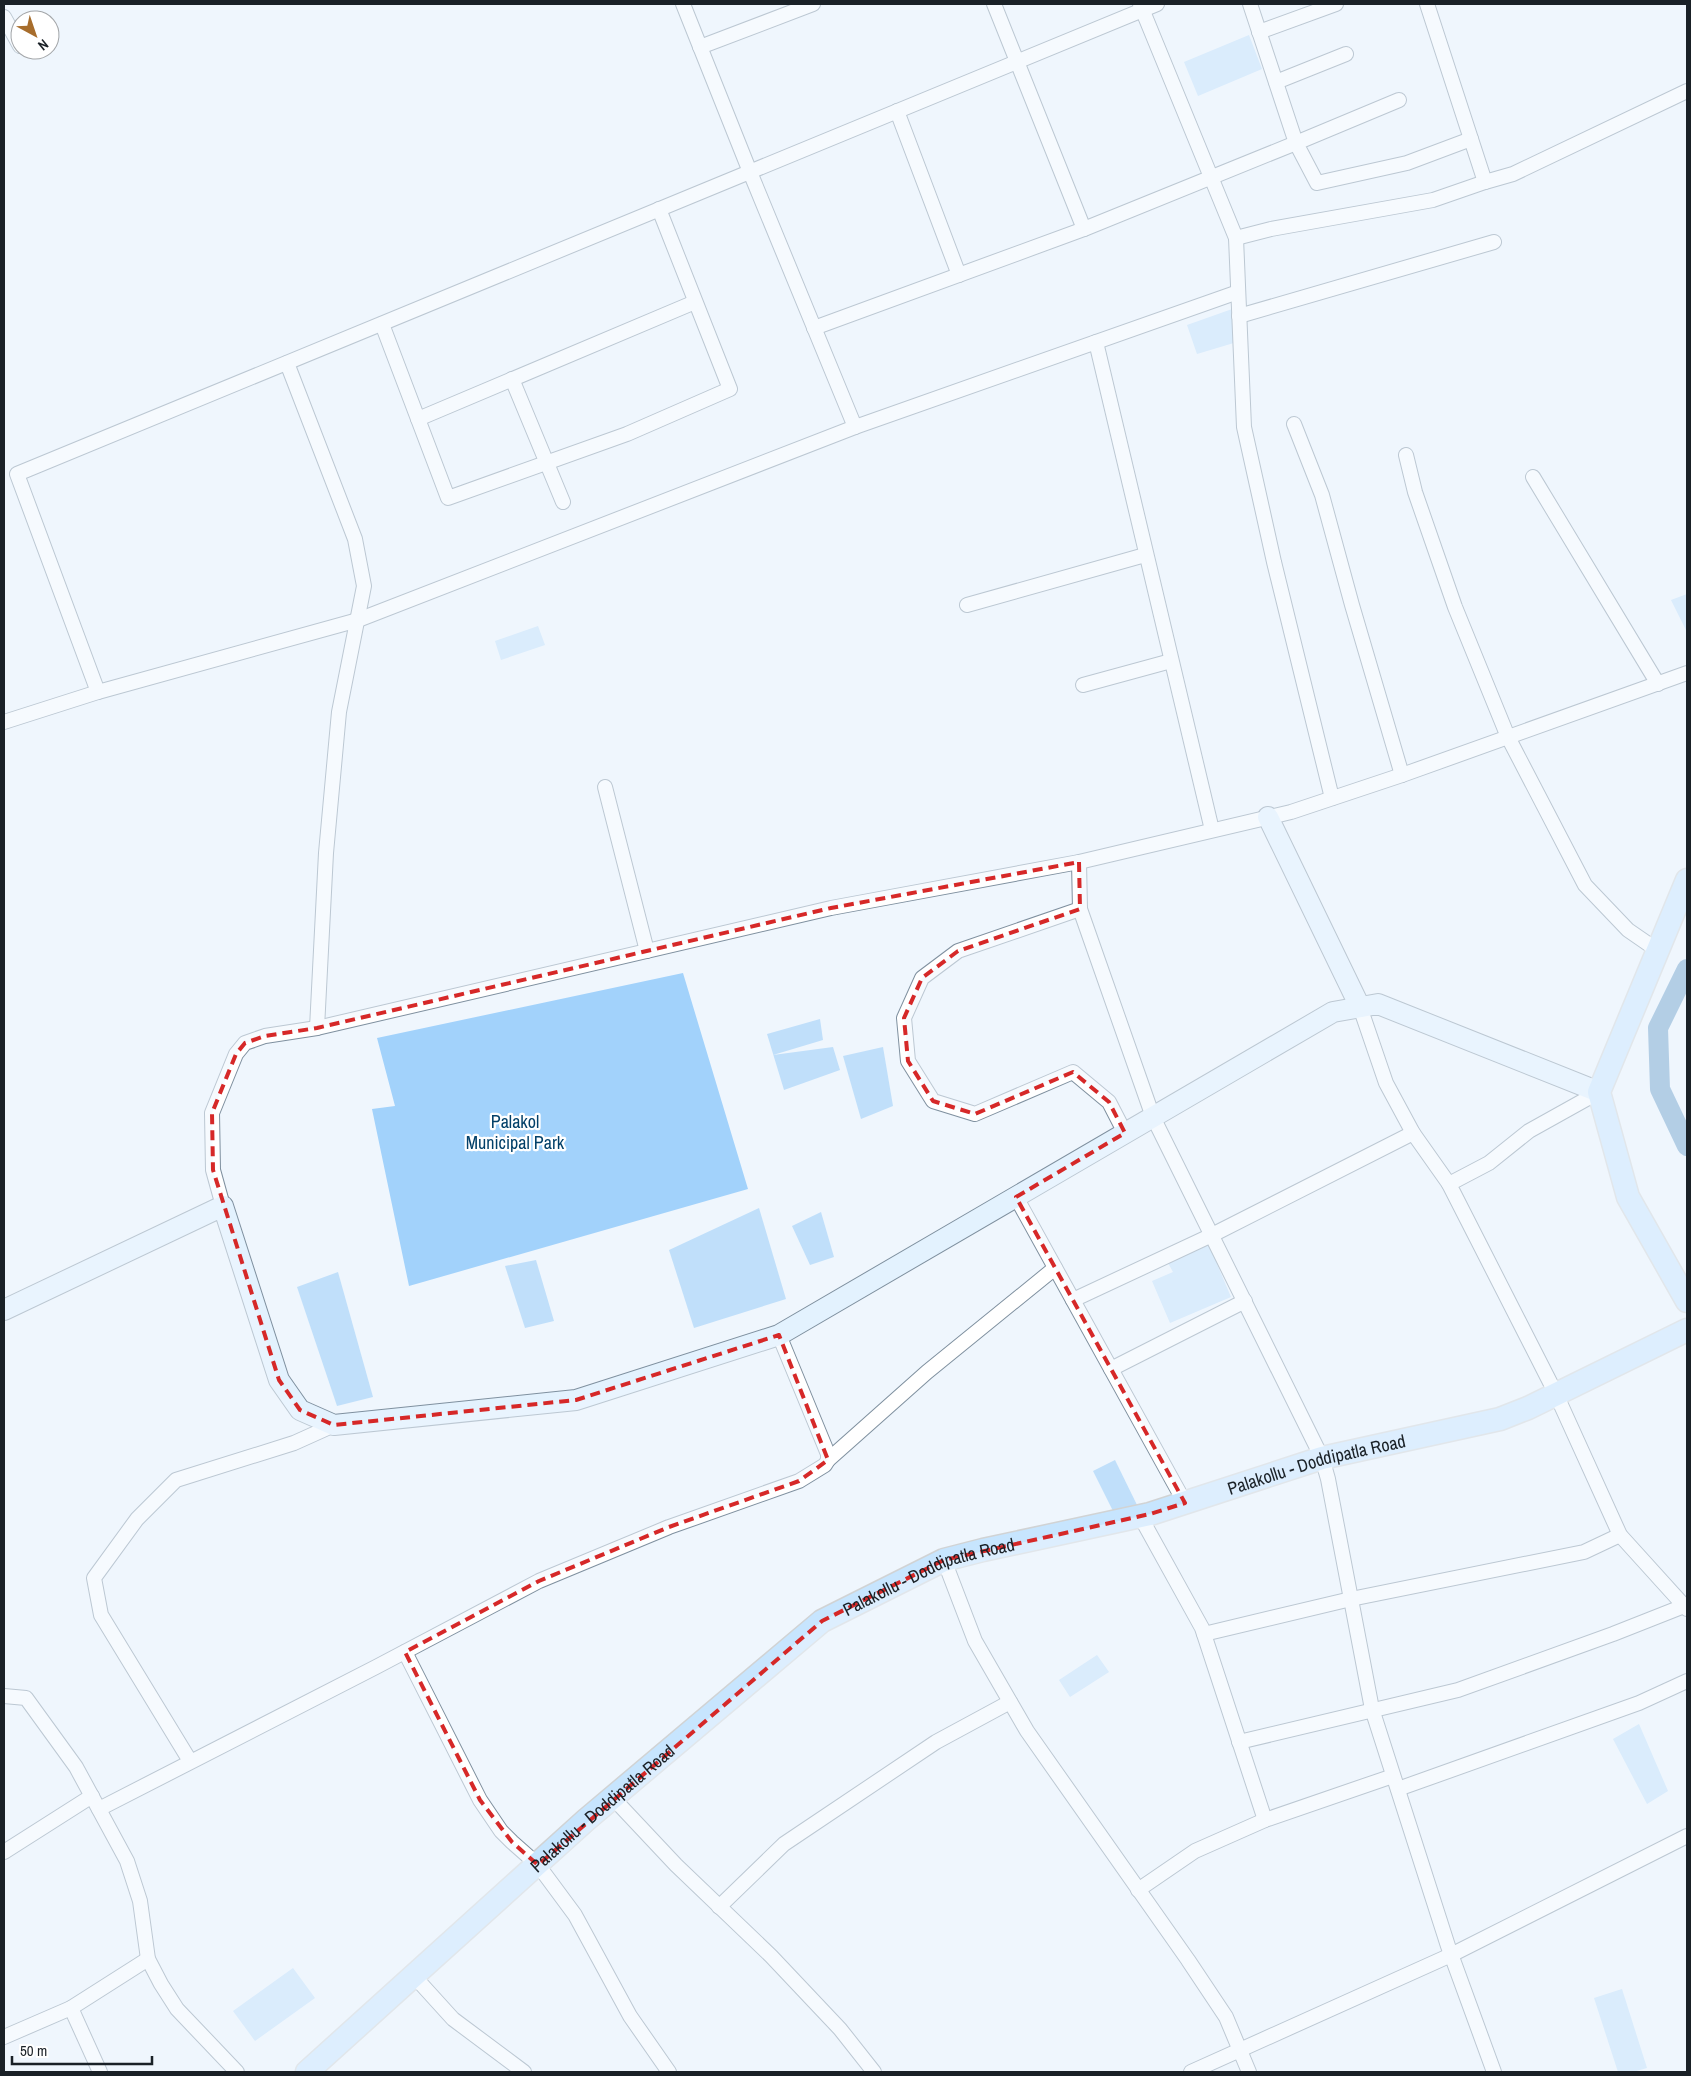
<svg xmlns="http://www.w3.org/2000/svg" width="1691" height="2076" viewBox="0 0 1691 2076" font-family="'Archivo Narrow',sans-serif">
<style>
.green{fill:#a2d2fb}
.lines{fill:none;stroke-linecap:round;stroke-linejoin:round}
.canal{stroke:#6c9ec8;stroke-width:20}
.building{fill:#c0dffa}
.street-casing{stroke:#7f909f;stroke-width:16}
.secondary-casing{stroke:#7f909f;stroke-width:22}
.primary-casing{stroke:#d1d3d4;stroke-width:25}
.street{stroke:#fff;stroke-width:14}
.secondary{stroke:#e3f2fe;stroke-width:20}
.primary{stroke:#c7e5fe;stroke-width:22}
.marked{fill:none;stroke:#d62828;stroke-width:4;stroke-dasharray:10 6;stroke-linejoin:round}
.labels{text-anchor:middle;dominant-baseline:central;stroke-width:4.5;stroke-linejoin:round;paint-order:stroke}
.park-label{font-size:18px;fill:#024069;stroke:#fff}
.street-label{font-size:18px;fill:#1a2127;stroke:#fff}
</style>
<rect width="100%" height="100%" fill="#eff6fd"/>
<polygon class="green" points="683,973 748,1189 409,1286 372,1109 395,1106 377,1038"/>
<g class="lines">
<polyline class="canal" points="1687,969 1658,1028 1660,1089 1687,1146"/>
</g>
<g class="building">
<polygon points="1249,35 1262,69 1198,96 1184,62"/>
<polygon points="1235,308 1237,342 1197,354 1187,325"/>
<polygon points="1687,594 1687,632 1671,600"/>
<polygon points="538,626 545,645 501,660 495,641"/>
<polygon points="820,1019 823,1040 773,1055 833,1047 840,1070 784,1090 767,1034"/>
<polygon points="883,1047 893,1106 861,1119 843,1056"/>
<polygon points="759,1208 786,1299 694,1328 669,1250"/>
<polygon points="821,1212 834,1257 810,1265 792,1226"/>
<polygon points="1209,1245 1231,1297 1170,1323 1152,1281 1173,1272 1168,1263"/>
<polygon points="536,1260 554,1321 525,1328 505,1266"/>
<polygon points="338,1272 373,1397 337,1406 297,1287"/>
<polygon points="1115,1460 1138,1507 1116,1517 1093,1471"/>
<polygon points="1097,1655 1109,1672 1070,1697 1059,1680"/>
<polygon points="1639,1724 1668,1791 1647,1804 1613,1739"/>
<polygon points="293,1968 315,1998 255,2041 233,2011"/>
<polygon points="1622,1989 1647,2068 1633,2072 1618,2072 1594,1998"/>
</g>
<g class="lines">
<g class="street-casing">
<g id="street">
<polyline points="683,4 750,172 855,427"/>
<polyline points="994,4 1084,229"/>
<polyline points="1140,4 1236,238 1244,427 1274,562 1332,798"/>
<polyline points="1427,4 1485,182"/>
<polyline points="4,17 20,46"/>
<polyline points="1259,32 1336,4"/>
<polyline points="700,47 813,4"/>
<polyline points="1276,82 1346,54"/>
<polyline points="1399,100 1296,143 1317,183 1407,163 1471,139"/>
<polyline points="897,111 959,275"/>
<polyline points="1236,238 1271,229 1433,200 1485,182 1513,174 1687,91"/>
<polyline points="1239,316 1494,242"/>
<polyline points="382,324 448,498 627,434 730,389 659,209"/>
<polyline points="814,328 1084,229 1296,143 1250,4"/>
<polyline points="1096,342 1212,830"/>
<polyline points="287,363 355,539 364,586 339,712 326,853 317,1028"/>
<polyline points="512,379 563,502"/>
<polyline points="418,419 695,302"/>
<polyline points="1294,424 1322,495 1352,605 1402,775"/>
<polyline points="1406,455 1415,492 1455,607 1508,737 1585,885 1628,930 1657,950"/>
<polyline points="1533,477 1658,684"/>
<polyline points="967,605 1145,555"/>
<polyline points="1083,685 1171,661"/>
<polyline points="98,692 17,474 1157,4"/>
<polyline points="4,722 98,692 358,620 855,427 1238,292"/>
<polyline points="605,787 647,951"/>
<polyline points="1079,862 1080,909 1153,1117 1322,1458 1328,1479 1372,1709 1448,1946 1494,2072"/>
<polyline points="1080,909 958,951 922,978 904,1018 908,1061 933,1101 975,1114 1073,1072 1109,1102 1125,1133"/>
<polyline points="1360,1007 1386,1083 1413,1133 1449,1184"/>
<polyline points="1599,1092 1529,1131 1489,1163 1449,1184 1556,1394 1620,1535 1687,1609"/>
<polyline points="1016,1197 1185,1503"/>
<polyline points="223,1206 213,1170 212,1113 236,1054 245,1043 265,1036 317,1028 831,908 1079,862 1291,812 1402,775 1687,673"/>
<polyline points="1073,1300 1212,1235 1413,1133"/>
<polyline points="1111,1369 1245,1301"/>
<polyline points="828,1460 927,1372 1055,1268"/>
<polyline points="1140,1516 1202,1628 1265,1820"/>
<polyline points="944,1560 975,1641 1027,1731 1188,1960 1226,2017 1249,2072"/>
<polyline points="1204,1634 1351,1599 1584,1552 1620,1535"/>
<polyline points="405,1652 480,1800 501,1831 512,1842 538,1865 575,1915 630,2016 669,2072"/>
<polyline points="4,1696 26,1698 76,1767 127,1861 140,1901 148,1959 161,1984 177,2009 237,2072"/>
<polyline points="1239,1742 1458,1690 1613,1634 1684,1606"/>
<polyline points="190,1761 101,1615 94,1578 137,1519 176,1480 294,1443 334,1425"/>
<polyline points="1398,1789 1639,1703 1687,1681"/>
<polyline points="613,1798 676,1865 771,1956 840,2029 874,2072"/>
<polyline points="99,1809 376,1667 539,1581 669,1527 799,1481 825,1465 828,1460 828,1454 779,1335"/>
<polyline points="4,1852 92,1796"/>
<polyline points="1138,1890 1195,1851 1265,1820 1393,1776"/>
<polyline points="719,1907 784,1844 936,1742 1010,1702"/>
<polyline points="414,1976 453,2019 524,2072"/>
<polyline points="71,2008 100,2072"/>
<polyline points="4,2037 71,2008 148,1959"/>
<polyline points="1191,2072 1451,1955 1687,1836"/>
</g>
</g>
<g class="secondary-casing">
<g id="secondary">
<polyline points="1268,817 1360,1007"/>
<polyline points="4,1310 223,1206 279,1380 300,1410 334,1425 576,1400 779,1335 1333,1012 1378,1004 1599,1092"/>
</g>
</g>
<g class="primary-casing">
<g id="primary">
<polyline points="1687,880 1599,1092 1628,1197 1687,1301"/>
<path id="s1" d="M307,2072L586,1820L822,1621L944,1560L983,1550L1150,1514L1322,1458L1500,1419L1528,1408L1687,1330"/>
</g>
</g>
<use href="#street" class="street"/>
<use href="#secondary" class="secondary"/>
<use href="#primary" class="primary"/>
</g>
<path d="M0 0H1691V2076H0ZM1079,862L1080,909L958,951L922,978L904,1018L908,1061L933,1101L975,1114L1073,1072L1109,1102L1125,1133L1016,1197L1185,1503L1150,1514L944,1560L822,1621L538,1865L512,1842L480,1800L405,1652L539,1581L669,1527L799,1481L828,1460L779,1335L576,1400L334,1425L300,1410L279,1380L213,1170L212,1113L236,1054L245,1043L265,1036L317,1028L831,908Z" fill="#eff6fd" fill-opacity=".55" fill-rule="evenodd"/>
<path class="marked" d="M1079,862L1080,909L958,951L922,978L904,1018L908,1061L933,1101L975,1114L1073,1072L1109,1102L1125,1133L1016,1197L1185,1503L1150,1514L944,1560L822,1621L538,1865L512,1842L480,1800L405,1652L539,1581L669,1527L799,1481L828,1460L779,1335L576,1400L334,1425L300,1410L279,1380L213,1170L212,1113L236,1054L245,1043L265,1036L317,1028L831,908Z"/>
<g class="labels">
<g class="park-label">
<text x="515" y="1121">Palakol<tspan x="515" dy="21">Municipal Park</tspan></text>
</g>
<g class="street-label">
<text stroke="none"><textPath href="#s1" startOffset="1206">Palakollu - Doddipatla Road</textPath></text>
<text stroke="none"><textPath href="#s1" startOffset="801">Palakollu - Doddipatla Road</textPath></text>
<text stroke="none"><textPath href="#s1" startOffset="396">Palakollu - Doddipatla Road</textPath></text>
</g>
</g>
<rect width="1691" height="2076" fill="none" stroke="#1a2127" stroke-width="10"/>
<g transform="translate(35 35) rotate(140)"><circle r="24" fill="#ffffff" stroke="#a3a6a9"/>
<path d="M0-4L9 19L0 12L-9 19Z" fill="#a76d2c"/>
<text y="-8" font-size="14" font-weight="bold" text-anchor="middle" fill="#1a2127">N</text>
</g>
<path d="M12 2056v8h140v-8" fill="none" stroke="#1a2127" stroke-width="2.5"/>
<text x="20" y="2056" font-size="15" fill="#1a2127" stroke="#ffffff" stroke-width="4" paint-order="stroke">50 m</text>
</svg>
